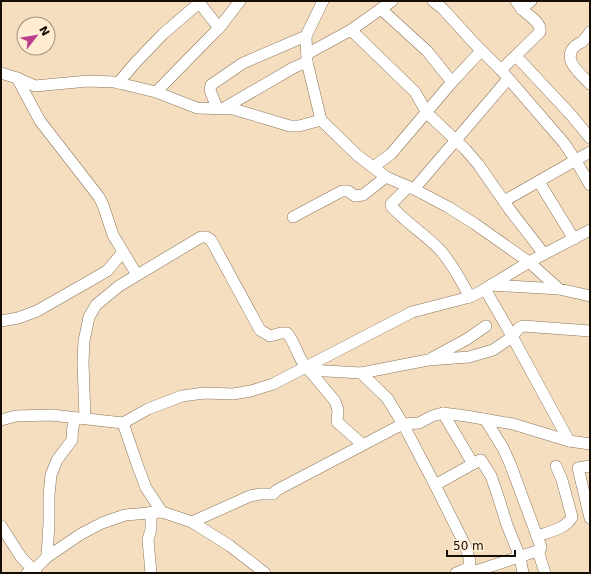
<svg xmlns="http://www.w3.org/2000/svg" width="591" height="574" viewBox="0 0 591 574" font-family="'DejaVu Sans',sans-serif">
<style>
.lines{fill:none;stroke-linecap:round;stroke-linejoin:round}
.minor-casing{stroke:#8a7559;stroke-width:12}
.minor{stroke:#fff;stroke-width:11}
</style>
<rect width="100%" height="100%" fill="#f5debf"/>
<g class="lines">
<g class="minor-casing">
<g id="minor">
<polyline points="198,1 219,28"/>
<polyline points="433,1 443,9 474,43 501,70 564,143 576,161 590,185"/>
<polyline points="381,9 427,51 452,82"/>
<polyline points="521,9 531,1"/>
<polyline points="351,30 415,92 427,113 465,149 478,164 510,210 544,254"/>
<path d="M590,32C588,35 585,39 582,42C579,43 576,45 574,47C562,61 581,74 590,84"/>
<polyline points="307,54 351,30 392,1"/>
<polyline points="516,56 572,116 590,138"/>
<path d="M501,70L540,32C542,22 528,16 522,9C520,7 518,4 516,1"/>
<polyline points="1,73 17,78 35,86 88,81 114,82 156,92 197,108 233,109 290,126 299,126 321,120 357,155 386,177 414,189 448,207 475,224 529,262 559,289 590,296"/>
<polyline points="17,78 40,121 99,197 103,205 113,235 137,275"/>
<polyline points="118,83 137,61 163,34 199,3"/>
<polyline points="156,92 209,38 219,28 240,1"/>
<polyline points="217,108 210,90 211,85 243,63 306,36"/>
<polyline points="224,108 293,68 307,62"/>
<polyline points="321,120 307,62 306,36 323,1"/>
<polyline points="373,167 391,154 452,82 481,51"/>
<polyline points="539,182 574,239"/>
<path d="M408,187L391,204V206C406,223 425,234 440,250C452,263 461,281 470,297"/>
<polyline points="414,189 508,79"/>
<polyline points="504,201 590,152"/>
<polyline points="293,217 342,191 348,191 355,196 363,195 386,177"/>
<polyline points="491,285 559,289"/>
<polyline points="485,289 508,329 569,441"/>
<polyline points="1,321 18,318 37,311 107,271 123,252"/>
<polyline points="432,358 467,339 486,326"/>
<polyline points="309,370 335,401 338,410 337,422 362,444"/>
<polyline points="361,373 387,398 403,424 435,485 465,545 470,561 468,568 470,573"/>
<polyline points="443,413 473,464"/>
<path d="M85,418L83,362L84,341L89,317L96,305L119,286L201,237H206L211,240L260,330L270,336L281,333H287C296,343 298,361 309,370L361,373L428,360L469,357L493,350L512,337L519,328L523,326L590,331"/>
<polyline points="1,420 16,416 51,415 123,423 148,409 182,396 204,393 233,394 251,391 273,384 412,312 470,297 480,292 529,262 590,230"/>
<polyline points="123,423 137,464 146,488 162,512"/>
<polyline points="590,466 578,468 590,518"/>
<polyline points="435,485 480,460 481,460 491,476 497,493 507,525 520,557 523,573"/>
<polyline points="151,512 151,529 148,540 151,573"/>
<polyline points="192,522 250,496 260,494 273,494 277,490 397,427 403,424 419,423 432,416 443,413 466,416 513,424 569,441 590,444"/>
<polyline points="1,526 21,557 36,573"/>
<path d="M537,536C548,532 566,529 572,517L562,480L556,466"/>
<polyline points="538,551 545,573"/>
<path d="M47,557L49,523V495L51,475L57,460L72,440C73,429 71,429 76,418"/>
<polyline points="27,573 34,570 47,557 81,534 102,523 125,515 162,512 192,522 230,546 265,573"/>
<polyline points="456,573 468,568 476,571 540,550 541,547 511,466 503,448 485,419"/>
</g>
</g>
<use href="#minor" class="minor"/>
</g>
<rect width="591" height="574" fill="none" stroke="#160e04" stroke-width="4"/>
<g transform="translate(36 36) rotate(59)"><circle r="19" fill="#ffecd3" stroke="#a29380"/>
<path d="M0-3L7 15L0 10L-7 15Z" fill="#bb3f8f"/>
<text y="-6" font-size="11" font-weight="bold" text-anchor="middle" fill="#160e04">N</text>
</g>
<path d="M447 550v6h68v-6" fill="none" stroke="#160e04" stroke-width="2"/>
<text x="453" y="550" font-size="12" fill="#160e04" stroke="#ffecd3" stroke-width="3" paint-order="stroke">50 m</text>
</svg>
